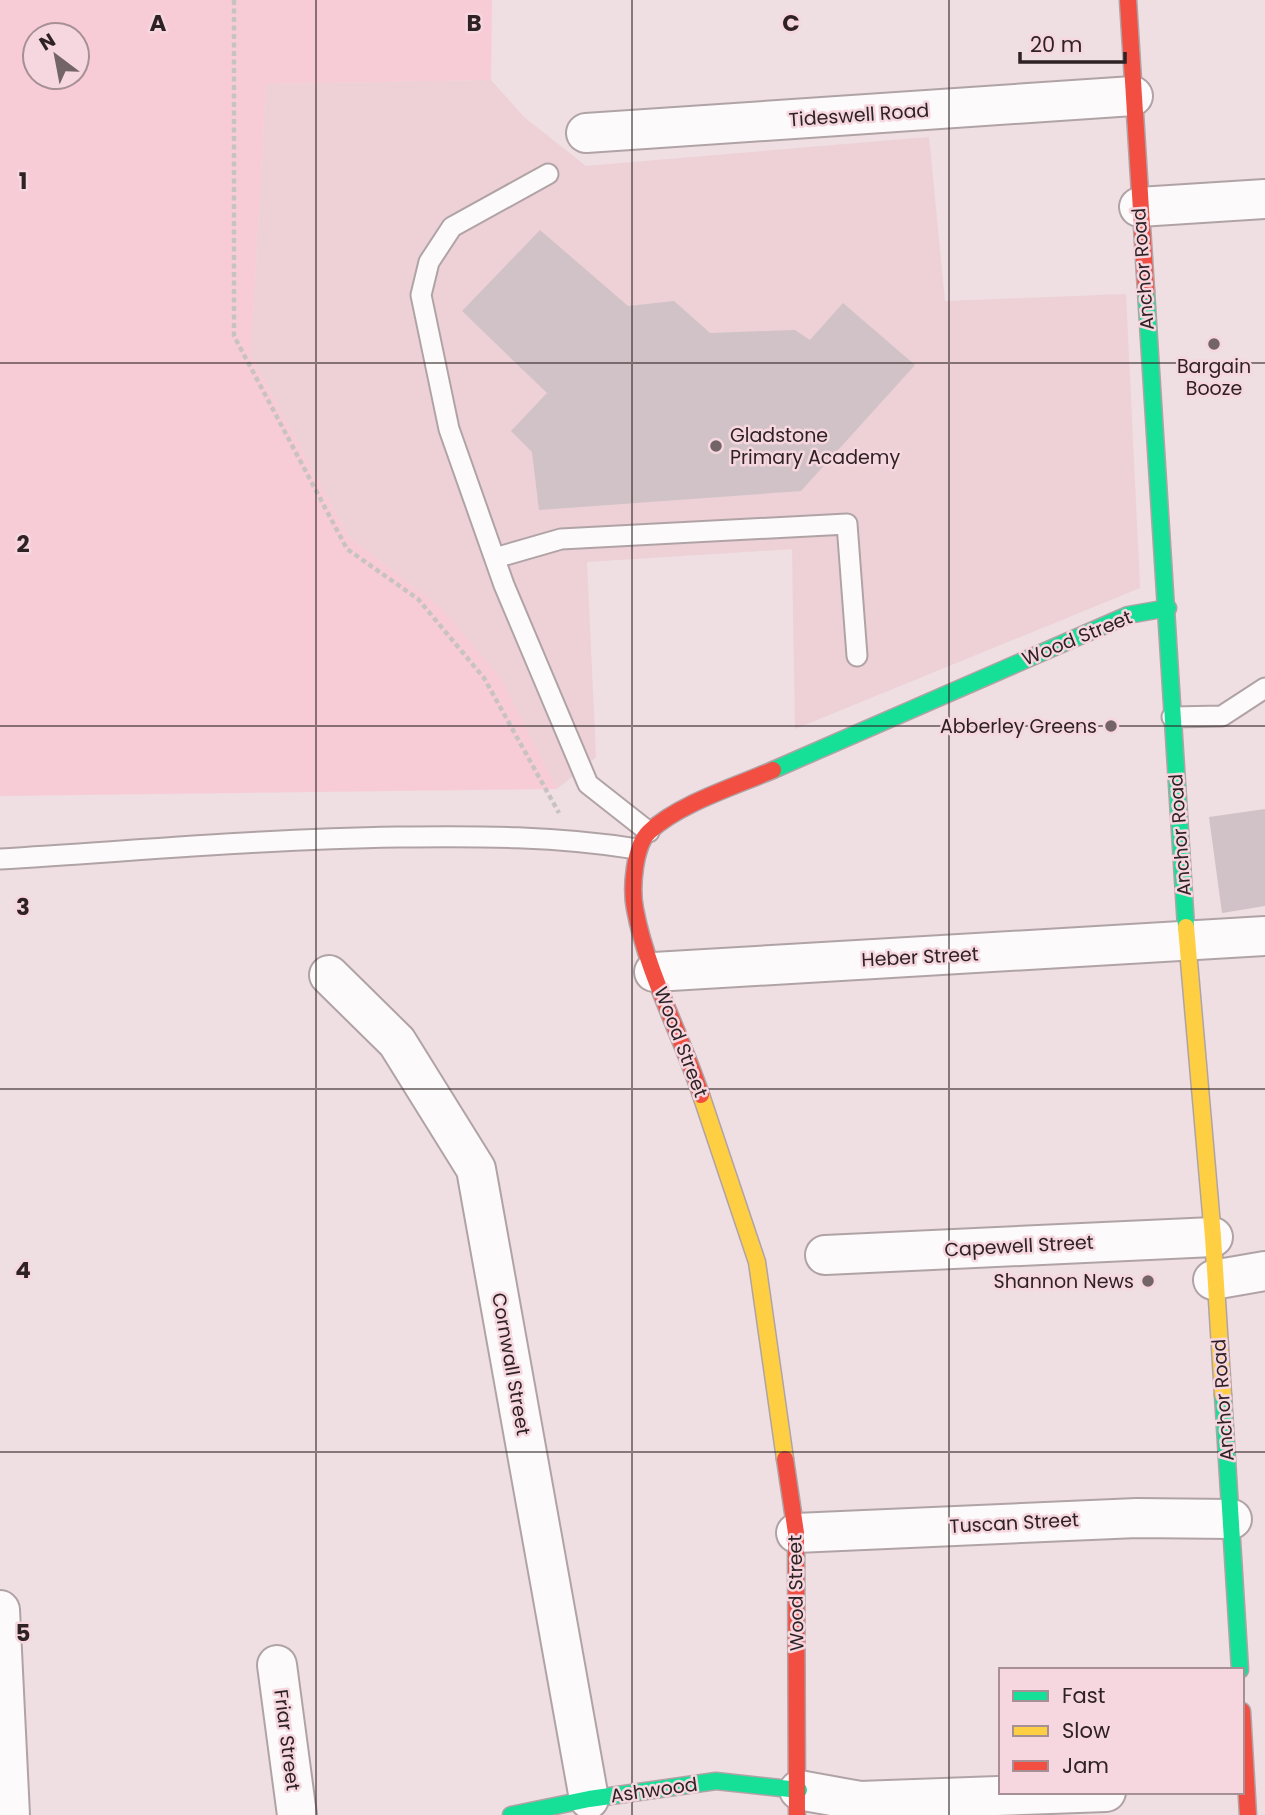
<svg xmlns="http://www.w3.org/2000/svg" width="1265" height="1815" viewBox="0 0 1265 1815" font-family="Poppins,sans-serif">
<style>
.built{fill:#edd1d7}
.green{fill:#f7ccd7;fill-rule:evenodd}
.building{fill:#d0c2c6}
.lines{fill:none;stroke-linecap:round;stroke-linejoin:round}
.lane-casing{stroke:#b0a3a6;stroke-width:23}
.street-casing{stroke:#b0a3a6;stroke-width:42}
.fast-casing{stroke:#b0a3a6;stroke-width:19}
.slow-casing{stroke:#b0a3a6;stroke-width:19}
.jam-casing{stroke:#b0a3a6;stroke-width:19}
.path{stroke:#c9c2c3;stroke-width:4.5;stroke-dasharray:5 3.5;stroke-linecap:butt}
.lane{stroke:#fdfafb;stroke-width:19}
.street{stroke:#fdfafb;stroke-width:38}
.fast{stroke:#16e098;stroke-width:16}
.slow{stroke:#ffcf43;stroke-width:16}
.jam{stroke:#f24e42;stroke-width:16}
.grid{fill:none;stroke:#2e2225;stroke-width:2;stroke-opacity:0.55}
.poi-dot{fill:#726467;stroke:#f6d7df;stroke-width:2.5}
.labels{text-anchor:middle;dominant-baseline:central;stroke-width:5;stroke-linejoin:round;paint-order:stroke}
.street-label{font-size:19px;fill:#2e2225;stroke:#f6d7df}
.poi-label{font-size:19px;fill:#2e2225;stroke:#f6d7df;text-anchor:end}
.grid-label{font-size:23px;text-anchor:middle;font-weight:bold;fill:#2e2225;stroke:#f6d7df;stroke-width:5;stroke-linejoin:round;paint-order:stroke}
</style>
<rect width="100%" height="100%" fill="#efdee2"/>
<polygon class="built" points="491,80 524,117 586,166 929,137 945,301 1126,294 1140,588 795,729 792,549 587,562 596,757 557,789 501,678 441,608 349,537 251,356 266,84"/>
<path class="green" d="M0,0H492L491,80L266,84L251,356L349,537L441,608L501,678L557,789L0,796ZM35,35H77V77H35Z"/>
<g class="building">
<polygon points="540,230 628,306 674,301 710,333 795,330 810,340 843,303 915,365 801,491 539,510 532,452 511,431 547,393 462,311"/>
<polygon points="1265,809 1265,906 1222,913 1209,817"/>
</g>
<g class="lines">
<g class="lane-casing">
<g id="lane">
<polyline points="548,174 452,227 429,262 421,295 449,429 504,585 588,784 649,832"/>
<polyline points="495,558 561,539 847,524 857,656"/>
<polyline points="1172,717 1222,716 1265,688"/>
<path d="M0,859C133,851 266,839 398,837C479,836 557,836 637,849"/>
</g>
</g>
<g class="street-casing">
<g id="street">
<polyline points="586,133 1133,96"/>
<polyline points="1139,207 1265,199"/>
<polyline points="654,972 1265,936"/>
<polyline points="329,975 397,1042 476,1169 589,1799"/>
<polyline points="825,1255 1213,1237"/>
<polyline points="1213,1280 1265,1271"/>
<polyline points="796,1533 1137,1518 1232,1519"/>
<polyline points="0,1610 10,1815"/>
<polyline points="277,1665 297,1815"/>
<polyline points="799,1790 860,1801 1106,1792"/>
</g>
</g>
<g class="fast-casing">
<g id="fast">
<polyline points="1146,291 1186,927"/>
<polyline points="773,770 1128,615 1168,608"/>
<polyline points="1223,1395 1240,1670"/>
<polyline points="511,1815 589,1799 716,1781 799,1790"/>
</g>
</g>
<g class="slow-casing">
<g id="slow">
<polyline points="1186,927 1213,1237 1223,1395"/>
<polyline points="701,1095 757,1262 785,1459"/>
</g>
</g>
<g class="jam-casing">
<g id="jam">
<polyline points="1128,0 1146,291"/>
<path d="M701,1095C681,1034 647,973 635,909C631,889 634,846 649,832C678,804 736,786 773,770"/>
<polyline points="785,1459 796,1533 797,1815"/>
<polyline points="1242,1711 1248,1815"/>
</g>
</g>
<polyline class="path" points="234,0 234,336 347,549 418,599 484,678 559,813"/>
<use href="#lane" class="lane"/>
<use href="#street" class="street"/>
<use href="#fast" class="fast"/>
<use href="#slow" class="slow"/>
<use href="#jam" class="jam"/>
</g>
<path class="grid" d="M316,0V1815M632,0V1815M949,0V1815M0,363H1265M0,726H1265M0,1089H1265M0,1452H1265"/>
<g class="poi-dot">
<circle cx="1214" cy="344" r="7"/>
<circle cx="716" cy="446" r="7"/>
<circle cx="1111" cy="726" r="7"/>
<circle cx="1148" cy="1281" r="7"/>
</g>
<g class="labels">
<g class="street-label">
<text transform="translate(859 115) rotate(-4)">Tideswell Road</text>
<text transform="translate(1143 269) rotate(-94)">Anchor Road</text>
<text transform="translate(1077 638) rotate(-22)">Wood Street</text>
<text transform="translate(1180 835) rotate(-94)">Anchor Road</text>
<text transform="translate(920 957) rotate(-3)">Heber Street</text>
<text transform="translate(681 1042) rotate(69)">Wood Street</text>
<text transform="translate(1019 1246) rotate(-3)">Capewell Street</text>
<text transform="translate(511 1364) rotate(80)">Cornwall Street</text>
<text transform="translate(1223 1400) rotate(-94)">Anchor Road</text>
<text transform="translate(1014 1523) rotate(-3)">Tuscan Street</text>
<text transform="translate(796 1593) rotate(-91)">Wood Street</text>
<text transform="translate(287 1740) rotate(83)">Friar Street</text>
<text transform="translate(654 1790) rotate(-8)">Ashwood</text>
</g>
<g class="poi-label">
<text x="1214" y="366" text-anchor="middle">Bargain<tspan x="1214" dy="22">Booze</tspan></text>
<text x="730" y="435" text-anchor="start">Gladstone<tspan x="730" dy="22">Primary Academy</tspan></text>
<text x="1097" y="726">Abberley Greens</text>
<text x="1134" y="1281">Shannon News</text>
</g>
</g>
<g class="grid-label">
<text x="158" y="31">A</text>
<text x="474" y="31">B</text>
<text x="791" y="31">C</text>
<text x="23" y="189">1</text>
<text x="23" y="552">2</text>
<text x="23" y="915">3</text>
<text x="23" y="1278">4</text>
<text x="23" y="1641">5</text>
</g>
<rect x="999" y="1668" width="245" height="126" fill="#f6d7df" stroke="#a68f95" stroke-width="2"/>
<rect x="1013" y="1691" width="35" height="10" fill="#16e098" stroke="#a68f95" stroke-width="2"/>
<text x="1062" y="1703" font-size="21" fill="#2e2225">Fast</text>
<rect x="1013" y="1726" width="35" height="10" fill="#ffcf43" stroke="#a68f95" stroke-width="2"/>
<text x="1062" y="1738" font-size="21" fill="#2e2225">Slow</text>
<rect x="1013" y="1761" width="35" height="10" fill="#f24e42" stroke="#a68f95" stroke-width="2"/>
<text x="1062" y="1773" font-size="21" fill="#2e2225">Jam</text>
<g transform="translate(56 56) rotate(328)"><circle r="33" fill="#f6d7df" stroke="#a68f95" stroke-width="2"/>
<path d="M0-5L12 26L0 18L-12 26Z" fill="#726467"/>
<text y="-10" font-size="19" font-weight="bold" text-anchor="middle" fill="#2e2225">N</text>
</g>
<path d="M1020 52v10h105v-10" fill="none" stroke="#2e2225" stroke-width="3.5"/>
<text x="1030" y="52" font-size="21" fill="#2e2225" stroke="#f6d7df" stroke-width="5" paint-order="stroke">20 m</text>
</svg>
